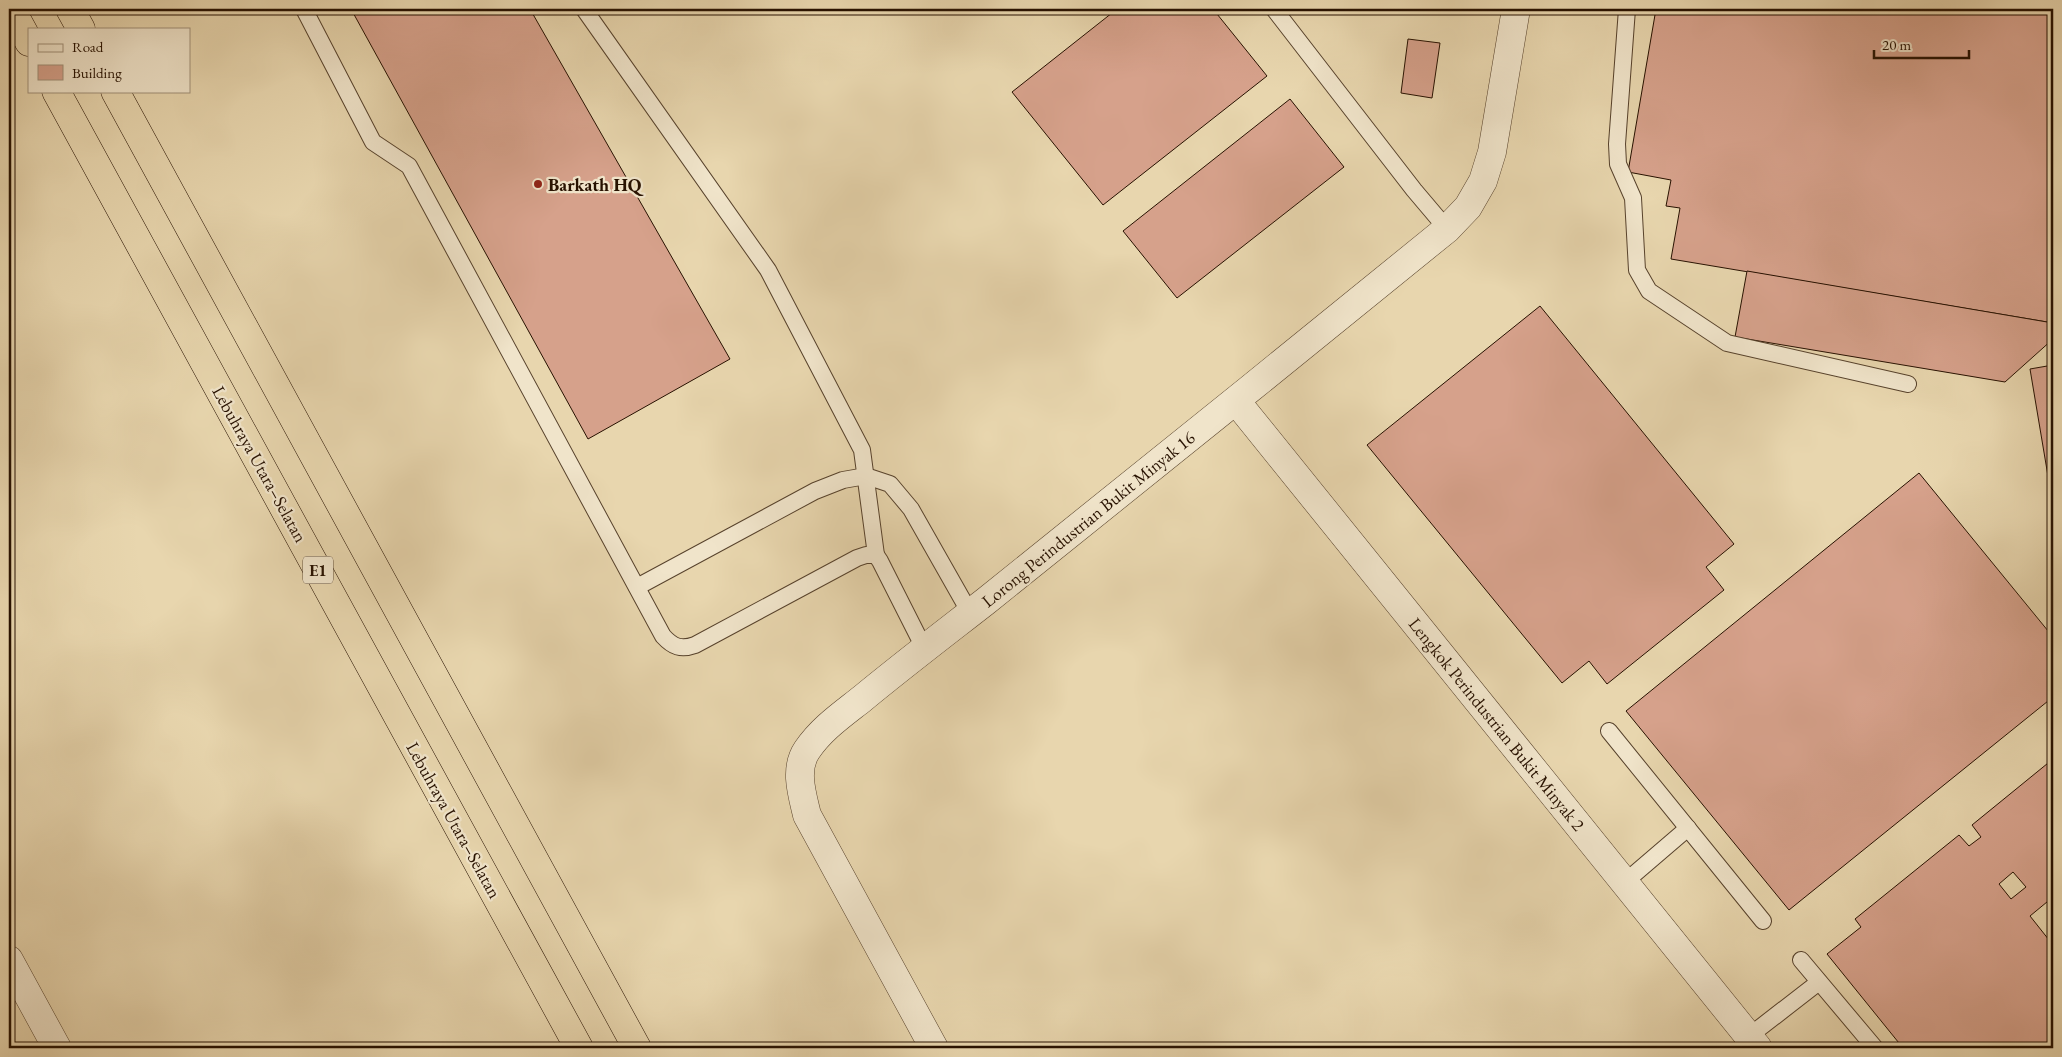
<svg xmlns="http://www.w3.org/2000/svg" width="2062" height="1057" viewBox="0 0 2062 1057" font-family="'EB Garamond',serif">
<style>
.building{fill:#d6a18b;stroke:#271100;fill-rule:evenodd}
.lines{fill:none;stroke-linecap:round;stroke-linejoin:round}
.lane-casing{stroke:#57422c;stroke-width:18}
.street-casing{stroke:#57422c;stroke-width:29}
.highway-casing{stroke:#271100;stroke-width:29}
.lane{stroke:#f0e4ca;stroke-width:16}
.street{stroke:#f0e4ca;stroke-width:28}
.highway{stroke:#e8d6ae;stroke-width:28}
.poi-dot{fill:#8f2418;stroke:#f0e4ca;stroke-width:2}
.labels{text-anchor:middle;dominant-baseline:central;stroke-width:4.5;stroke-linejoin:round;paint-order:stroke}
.shield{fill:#f0e4ca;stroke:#63503d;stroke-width:1}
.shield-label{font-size:16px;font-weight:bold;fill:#271100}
.poi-label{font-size:18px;font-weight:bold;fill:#271100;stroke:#f0e4ca;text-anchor:start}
.street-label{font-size:18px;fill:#271100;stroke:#f0e4ca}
</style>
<rect width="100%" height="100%" fill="#e8d6ae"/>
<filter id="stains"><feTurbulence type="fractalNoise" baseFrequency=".004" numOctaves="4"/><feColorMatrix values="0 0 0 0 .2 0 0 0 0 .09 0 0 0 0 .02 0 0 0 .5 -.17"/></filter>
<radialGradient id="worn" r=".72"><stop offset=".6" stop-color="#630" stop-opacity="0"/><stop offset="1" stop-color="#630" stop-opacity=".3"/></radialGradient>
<g class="building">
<polygon points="351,9 530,9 730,359 588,439"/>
<polygon points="1117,9 1213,9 1267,76 1103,205 1012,92"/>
<polygon points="1656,9 2053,9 2053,323 1671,259 1680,208 1666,206 1671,180 1628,172"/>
<polygon points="1408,39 1440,43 1432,98 1401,93"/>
<polygon points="1290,99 1344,167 1177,298 1123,231"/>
<polygon points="1747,271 2053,323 2053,339 2005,382 1735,337"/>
<polygon points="1540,306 1734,544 1706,567 1724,590 1607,684 1589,661 1562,683 1367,445"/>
<polygon points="2053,365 2053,506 2030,369"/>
<polygon points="1919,473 2053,637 2053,697 1789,910 1626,711"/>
<path d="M2053,759V897L2030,916L2053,945V1048H1903L1827,954L1861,927L1855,919L1959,835L1969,846L1981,837L1972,825ZM2013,872L2026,887L2011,899L1999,884Z"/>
</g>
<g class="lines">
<g class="lane-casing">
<g id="lane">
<path d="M304,9L373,142L409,166L663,636C673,647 681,650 695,645L857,558L866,555H876L880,561L924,648"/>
<polyline points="584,9 768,270 862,450 876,555"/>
<polyline points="1274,9 1414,190 1447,229"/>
<polyline points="1627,9 1617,144 1618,164 1633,198 1637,270 1649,291 1727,343 1908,384"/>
<polyline points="637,587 815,491 843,480 866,476 890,484 911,509 970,613"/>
<polyline points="1609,731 1763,921"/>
<polyline points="1625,882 1688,828"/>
<polyline points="1801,960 1875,1048"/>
<polyline points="1748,1037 1819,982"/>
</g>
</g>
<g class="street-casing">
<g id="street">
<polyline points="1236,401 1758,1048"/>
<polyline points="9,960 57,1048"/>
<path d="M934,1048L807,815C802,794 794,769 807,750C822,728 843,714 863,698C903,665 945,633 986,601C1140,477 1294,354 1447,229L1468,207L1483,181L1492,152L1516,9"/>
</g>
</g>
<g class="highway-casing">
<g id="highway">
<polyline points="11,9 29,42"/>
<polyline points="70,9 81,29"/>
<polyline points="56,91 579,1048"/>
<polyline points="115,91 637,1048"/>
</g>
</g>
<use href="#lane" class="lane"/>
<use href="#street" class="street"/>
<use href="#highway" class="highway"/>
</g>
<circle class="poi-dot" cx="538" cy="184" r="5"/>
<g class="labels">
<rect class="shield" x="303" y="556.5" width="30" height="27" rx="4"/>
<g class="shield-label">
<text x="318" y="570">E1</text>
</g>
<g class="poi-label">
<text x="548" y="184">Barkath HQ</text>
</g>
<g class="street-label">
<text transform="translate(260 464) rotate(61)">Lebuhraya Utara–Selatan</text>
<text transform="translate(1088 519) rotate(-39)">Lorong Perindustrian Bukit Minyak 16</text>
<text transform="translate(1497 724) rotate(51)">Lengkok Perindustrian Bukit Minyak 2</text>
<text transform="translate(454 820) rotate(61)">Lebuhraya Utara–Selatan</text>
</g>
</g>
<rect width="2062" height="1057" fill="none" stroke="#e8d6ae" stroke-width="30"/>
<rect x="10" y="10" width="2042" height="1037" fill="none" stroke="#271100" stroke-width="2.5"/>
<rect x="15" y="15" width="2032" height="1027" fill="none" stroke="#271100"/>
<rect x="28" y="28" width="162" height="65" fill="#f0e4ca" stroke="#a09079"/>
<rect x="38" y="44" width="25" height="8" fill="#f0e4ca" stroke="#a09079"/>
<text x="72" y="52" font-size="15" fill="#271100">Road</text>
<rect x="38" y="65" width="25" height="15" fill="#d6a18b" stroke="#a09079"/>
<text x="72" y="78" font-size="15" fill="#271100">Building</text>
<path d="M1874 50v8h95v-8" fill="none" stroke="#271100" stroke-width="2.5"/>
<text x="1882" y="50" font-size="15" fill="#271100" stroke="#f0e4ca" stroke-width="4" paint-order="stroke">20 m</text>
<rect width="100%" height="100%" filter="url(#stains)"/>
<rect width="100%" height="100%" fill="url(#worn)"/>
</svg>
